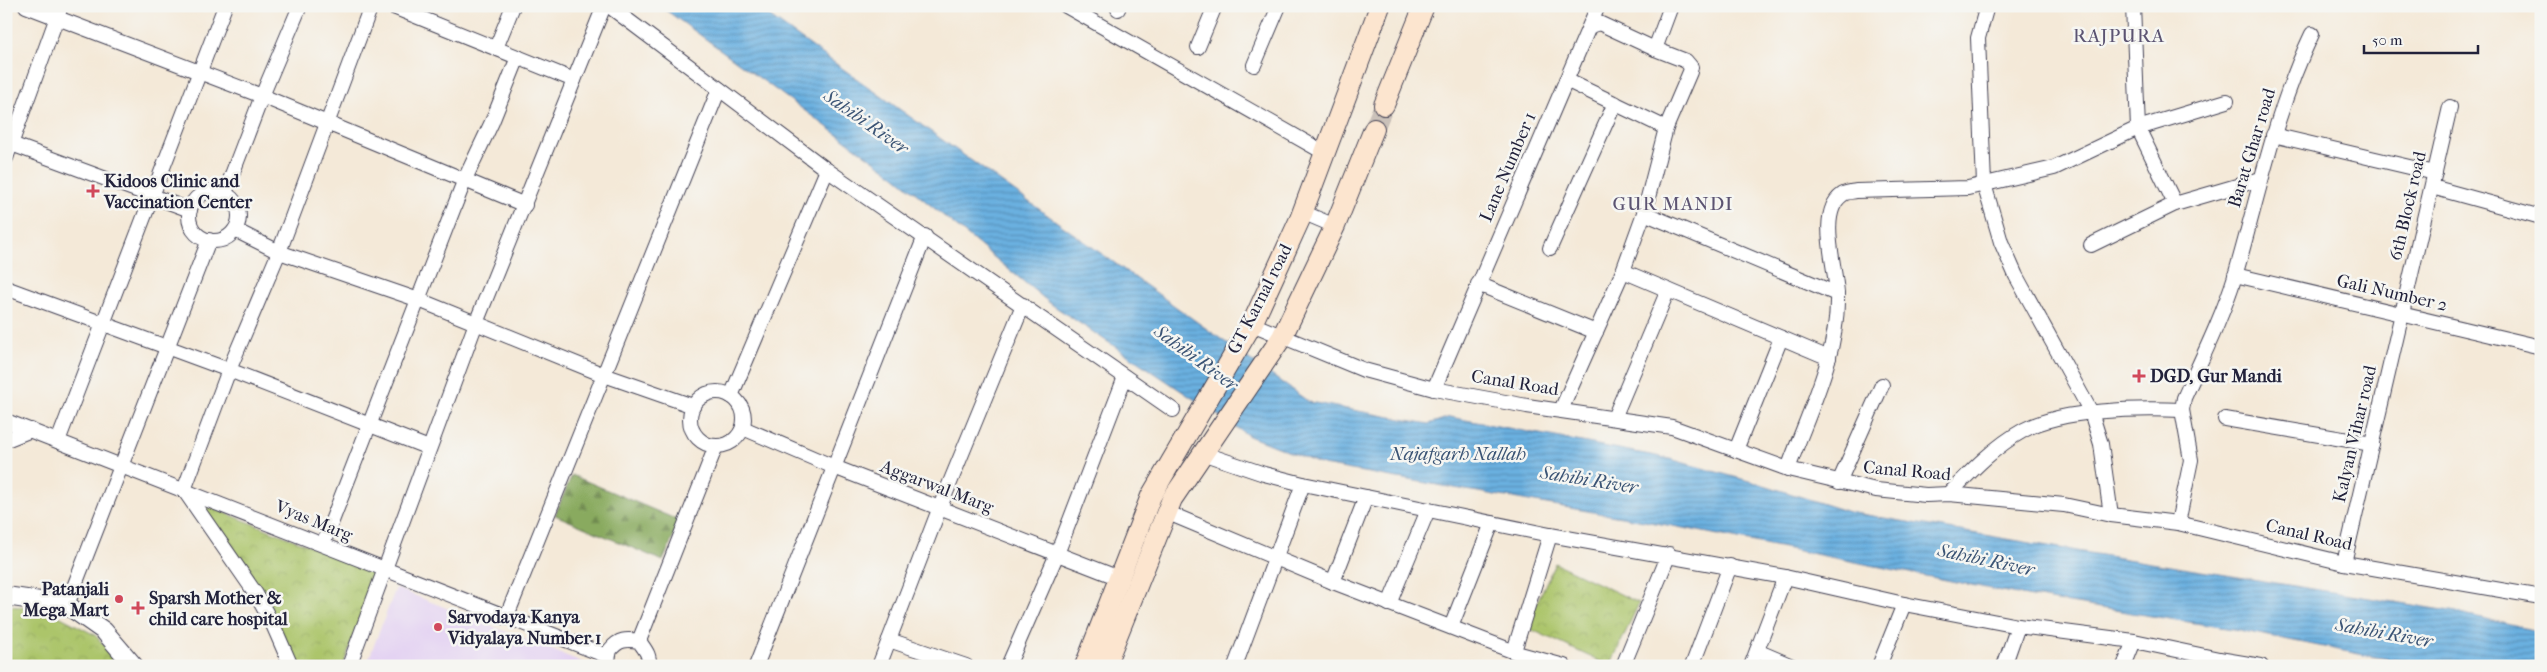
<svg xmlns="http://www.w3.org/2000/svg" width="2547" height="672" viewBox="0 0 2547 672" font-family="'IM FELL French Canon',serif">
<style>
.built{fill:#e4d3f2}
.forest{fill:url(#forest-firs);stroke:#56664d}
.park{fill:url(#park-crowns);stroke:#677453}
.water{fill:url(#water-rules);stroke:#46698e}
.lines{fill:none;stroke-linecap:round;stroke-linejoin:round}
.secondary-tunnel{stroke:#cac1b9;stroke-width:20;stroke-dasharray:20 10;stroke-linecap:butt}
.minor-casing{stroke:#424053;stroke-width:16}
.tertiary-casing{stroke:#424053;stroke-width:20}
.secondary-casing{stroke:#424053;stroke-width:22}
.minor{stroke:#fff;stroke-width:14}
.tertiary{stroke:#fff;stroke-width:18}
.secondary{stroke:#fce5cf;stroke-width:20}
.poi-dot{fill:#d1495b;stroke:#f6f6f2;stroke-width:2}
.labels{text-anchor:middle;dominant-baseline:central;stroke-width:5;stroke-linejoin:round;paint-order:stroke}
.street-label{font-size:18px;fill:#22223b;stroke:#f6f6f2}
.poi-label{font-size:18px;font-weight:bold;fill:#22223b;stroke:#f6f6f2;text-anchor:start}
.neighbourhood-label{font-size:19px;letter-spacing:1px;fill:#5c5472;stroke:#f6f6f2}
.water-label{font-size:19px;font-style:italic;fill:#3b5475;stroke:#f6f6f2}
</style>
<defs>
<pattern id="forest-firs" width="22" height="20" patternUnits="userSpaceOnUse" patternTransform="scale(1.25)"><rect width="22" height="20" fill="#89aa5f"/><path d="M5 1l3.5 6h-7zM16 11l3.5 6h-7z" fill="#708a50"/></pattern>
<pattern id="park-crowns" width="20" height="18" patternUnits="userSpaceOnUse" patternTransform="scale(1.25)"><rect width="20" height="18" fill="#acc56b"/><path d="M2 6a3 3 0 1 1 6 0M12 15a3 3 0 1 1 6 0" fill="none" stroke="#94a95e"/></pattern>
<pattern id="water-rules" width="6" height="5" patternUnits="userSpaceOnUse" patternTransform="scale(1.25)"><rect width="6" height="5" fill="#6ab0e0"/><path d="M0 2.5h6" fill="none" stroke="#578fb7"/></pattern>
</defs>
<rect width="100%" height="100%" fill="#f6f6f2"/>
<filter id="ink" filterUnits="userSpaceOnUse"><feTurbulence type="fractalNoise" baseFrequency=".02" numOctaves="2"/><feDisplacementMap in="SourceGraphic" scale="10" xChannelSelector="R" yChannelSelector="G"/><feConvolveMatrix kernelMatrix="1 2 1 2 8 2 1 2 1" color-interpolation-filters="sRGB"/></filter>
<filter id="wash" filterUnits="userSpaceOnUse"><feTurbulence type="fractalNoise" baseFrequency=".0096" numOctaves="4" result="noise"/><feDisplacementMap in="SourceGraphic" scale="20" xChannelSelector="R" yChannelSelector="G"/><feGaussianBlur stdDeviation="1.12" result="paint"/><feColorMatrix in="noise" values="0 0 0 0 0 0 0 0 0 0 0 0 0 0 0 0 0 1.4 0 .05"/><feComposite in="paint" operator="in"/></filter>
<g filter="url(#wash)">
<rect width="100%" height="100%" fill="#f4e9d8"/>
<polygon class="built" points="396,588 592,666 366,666"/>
<polygon class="forest" points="572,475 680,521 663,561 555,515"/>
<g class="park">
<polygon points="200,503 376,572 343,666 297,666"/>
<polygon points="1555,563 1639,603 1610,666 1526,627"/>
<polygon points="6,605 51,612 95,635 123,666 6,666"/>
</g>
<polygon class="water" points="660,6 755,6 1309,402 1429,424 1450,417 1666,458 1767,486 1849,512 2089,553 2456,612 2541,632 2541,666 2448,666 2369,656 2239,630 2032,597 1673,526 1323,465 1249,436 1051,304 895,176"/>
</g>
<g filter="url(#ink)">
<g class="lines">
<polyline class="secondary-tunnel" points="1374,129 1384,105"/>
<g class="minor-casing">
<g id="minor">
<polyline points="26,6 262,96 525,205"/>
<polyline points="391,6 574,80"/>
<polyline points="609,6 827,170 1173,410"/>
<polyline points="1066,6 1325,153"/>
<polyline points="1987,6 1978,38 1984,184 2001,242 2016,276 2091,412 2101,444 2111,515"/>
<polyline points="2133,6 2138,128 2175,204"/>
<polyline points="1118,9 1119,6"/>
<polyline points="1590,26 1599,23 1655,49"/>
<polyline points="1198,47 1215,6"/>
<polyline points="496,48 513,6"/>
<polyline points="1254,65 1279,6"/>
<polyline points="1566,80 1666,128"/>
<polyline points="2273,135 2435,173"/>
<polyline points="6,142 190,210"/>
<polyline points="6,158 61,6"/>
<polyline points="2432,187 2541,217"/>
<circle cx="214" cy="216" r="25"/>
<polyline points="225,193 262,96 300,6"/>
<polyline points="1302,212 1335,226"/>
<polyline points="1644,213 1837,294"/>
<polyline points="235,230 279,252 419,300 604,375 693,406"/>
<polyline points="2091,245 2175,204 2261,179"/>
<polyline points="1550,248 1615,103"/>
<polyline points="1623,271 1829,358"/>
<polyline points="2235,275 2541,347"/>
<polyline points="1478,284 1596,332"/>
<polyline points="6,288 229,370 429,448"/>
<polyline points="1252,324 1364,370 1434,389 1527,406 1672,427 1788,469 1876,490 1926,495 1949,494 2064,505 2111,515 2178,523 2344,563 2541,597"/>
<polyline points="1434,389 1598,6"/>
<circle cx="717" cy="419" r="27"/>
<polyline points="731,396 827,170"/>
<polyline points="1561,410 1623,271 1644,213 1666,128 1690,72 1691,67 1686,61 1655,49 1671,6"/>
<polyline points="1614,418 1668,290"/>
<polyline points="2225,419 2372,444"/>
<polyline points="6,421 607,656"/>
<polyline points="743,428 834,467 1119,578"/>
<polyline points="6,440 31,430"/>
<polyline points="58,441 225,6"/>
<polyline points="1736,450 1781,338"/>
<polyline points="1205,454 1264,474 1303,484 1550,535 1785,577 1904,604 2018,626 2134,641 2219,659 2216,666"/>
<path d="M1788,469C1808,413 1839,355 1837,294C1836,267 1817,213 1842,195C1845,192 1852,192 1856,191L1968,188L2054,168L2138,128L2227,101"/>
<polyline points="1839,482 1882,385"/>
<path d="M1949,494C1972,470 1995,446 2024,430C2062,409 2139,408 2182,410"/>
<polyline points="1166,512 1333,582 1520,654 1564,666"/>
<path d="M2178,523L2191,460L2182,410L2184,398C2202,358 2222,318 2235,276C2259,194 2275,111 2312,34"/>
<polyline points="323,544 465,179 492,122 518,57"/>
<polyline points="2344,563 2450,107"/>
<polyline points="1333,582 1366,497"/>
<polyline points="1389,604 1428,510"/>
<polyline points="67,605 209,240"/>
<polyline points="506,618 719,89"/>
<polyline points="1451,627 1492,523"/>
<polyline points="889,640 966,666"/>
<polyline points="639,641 716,446"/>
<polyline points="1514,651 1550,535"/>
<polyline points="1757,651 1792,666"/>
<polyline points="2219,659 2261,666"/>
<path d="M607,665L610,650C619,639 626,639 639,641C645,650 650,654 649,666"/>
<polyline points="291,666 274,627 256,594 184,490 229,370 279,252 371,6"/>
<polyline points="349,666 476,323 604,6"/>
<polyline points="756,666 925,236"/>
<polyline points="879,666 940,507 1023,305"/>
<polyline points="1008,666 1057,554 1125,377"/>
<polyline points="1235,666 1303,484"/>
<polyline points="1623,666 1669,554"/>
<polyline points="1692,666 1730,566"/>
<polyline points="1751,666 1785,577"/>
<polyline points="1879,666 1904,604"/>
<polyline points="2004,666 2018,626"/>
<polyline points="2124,666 2134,641"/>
</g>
</g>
<g class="tertiary-casing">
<polyline id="tertiary" points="6,596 67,605 104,631 134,666"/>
</g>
<g class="secondary-casing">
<g id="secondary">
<polyline points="1384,105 1424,6"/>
<polyline points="1085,666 1151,496 1252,324 1300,219 1380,6"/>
<polyline points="1105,666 1172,499 1282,337 1335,226 1374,129"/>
</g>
</g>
<use href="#minor" class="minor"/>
<use href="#tertiary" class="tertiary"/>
<use href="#secondary" class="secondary"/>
</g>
</g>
<g class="poi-dot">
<path d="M90.5 183.5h5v5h5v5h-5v5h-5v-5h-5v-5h5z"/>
<path d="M2136.5 368.5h5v5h5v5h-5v5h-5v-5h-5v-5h5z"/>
<circle cx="119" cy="599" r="5"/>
<path d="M135.5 600.5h5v5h5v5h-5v5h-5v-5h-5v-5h5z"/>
<circle cx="438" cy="627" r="5"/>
</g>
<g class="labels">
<g class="street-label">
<text transform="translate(2252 148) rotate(-73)">Barat Ghar road</text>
<text transform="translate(1508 167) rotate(-67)">Lane Number 1</text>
<text transform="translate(2408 206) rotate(-77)">6th Block road</text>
<text transform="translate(2392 293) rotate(13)">Gali Number 2</text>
<text transform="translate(1260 299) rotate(-63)">GT Karnal road</text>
<text transform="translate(1515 383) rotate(9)">Canal Road</text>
<text transform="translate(2355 434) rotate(-77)">Kalyan Vihar road</text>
<text transform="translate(1907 471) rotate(5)">Canal Road</text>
<text transform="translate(937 487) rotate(21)">Aggarwal Marg</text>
<text transform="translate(314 521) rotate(22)">Vyas Marg</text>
<text transform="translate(2309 535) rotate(13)">Canal Road</text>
</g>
<g class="poi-label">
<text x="104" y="181">Kidoos Clinic and<tspan x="104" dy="21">Vaccination Center</tspan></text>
<text x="2150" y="376">DGD, Gur Mandi</text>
<text x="109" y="589" text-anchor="end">Patanjali<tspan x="109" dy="21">Mega Mart</tspan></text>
<text x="149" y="598">Sparsh Mother &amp;<tspan x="149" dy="21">child care hospital</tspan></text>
<text x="448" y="617">Sarvodaya Kanya<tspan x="448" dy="21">Vidyalaya Number 1</tspan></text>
</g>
<g class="neighbourhood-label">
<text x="2119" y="36">RAJPURA</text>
<text x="1673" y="204">GUR MANDI</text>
</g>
<g class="water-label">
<text transform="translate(866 122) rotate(35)">Sahibi River</text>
<text transform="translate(1196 358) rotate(36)">Sahibi River</text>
<text x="1458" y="454">Najafgarh Nallah</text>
<text transform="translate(1589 480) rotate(9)">Sahibi River</text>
<text transform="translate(1986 560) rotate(12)">Sahibi River</text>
<text transform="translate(2384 633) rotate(10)">Sahibi River</text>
</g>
</g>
<rect width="2547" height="672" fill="none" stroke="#f6f6f2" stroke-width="25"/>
<path d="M2364 45v8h114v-8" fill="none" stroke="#22223b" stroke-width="2.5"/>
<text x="2372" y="45" font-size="15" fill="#22223b" stroke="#f6f6f2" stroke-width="4" paint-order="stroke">50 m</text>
</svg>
